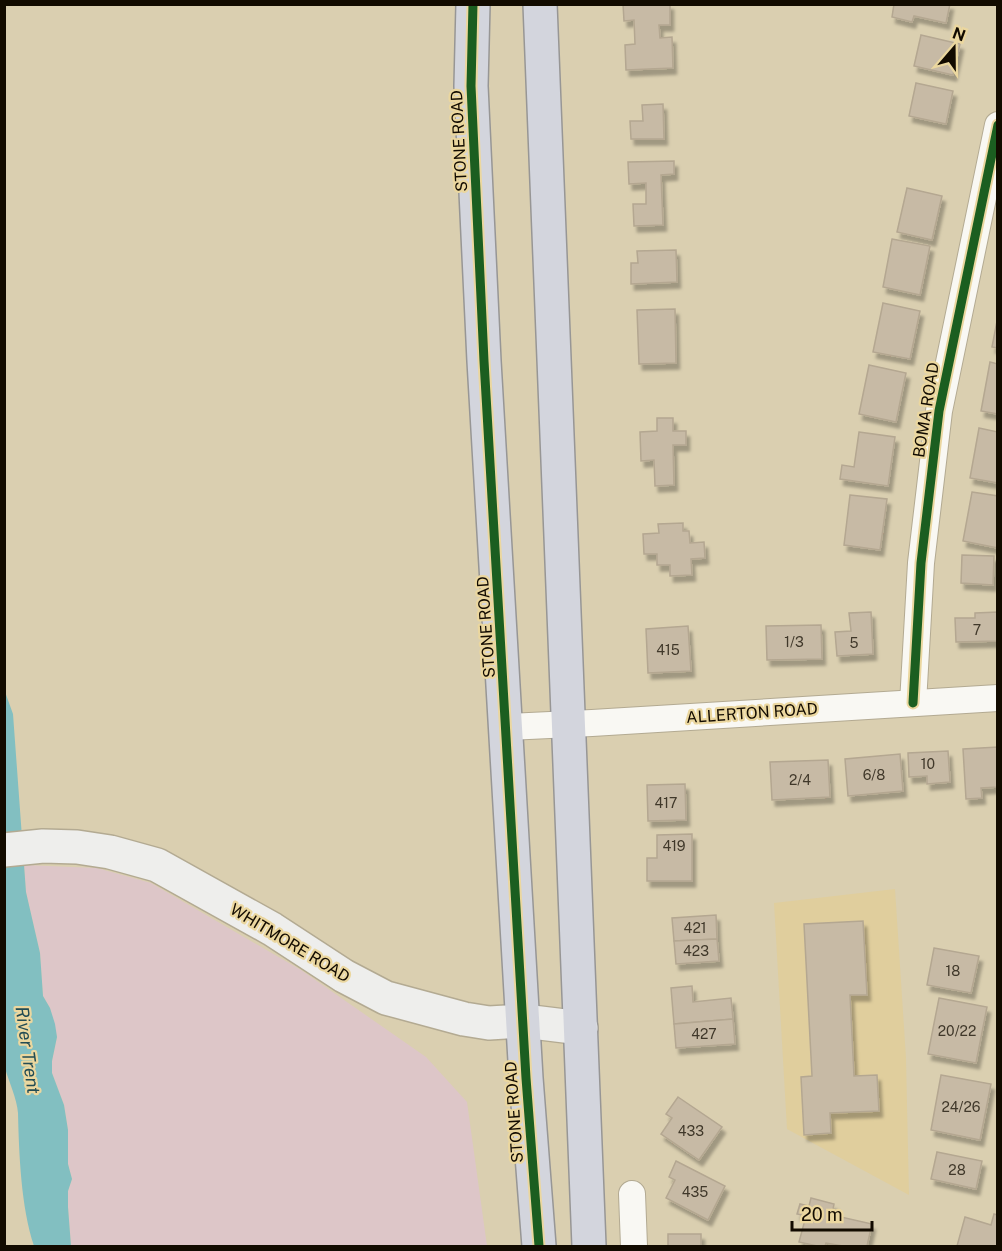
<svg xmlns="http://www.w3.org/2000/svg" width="1002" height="1251" viewBox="0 0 1002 1251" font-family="'Public Sans',sans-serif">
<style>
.built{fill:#e0ce9d}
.green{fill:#ddc6c8}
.water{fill:#82bfc1}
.building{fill:#c7baa5;stroke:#b4a791;stroke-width:1.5;filter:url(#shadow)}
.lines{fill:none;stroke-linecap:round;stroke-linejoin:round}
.street-casing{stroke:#b3aa92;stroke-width:28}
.secondary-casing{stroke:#b3aa92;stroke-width:36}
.highway-casing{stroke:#979695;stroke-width:36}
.street{stroke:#f9f8f3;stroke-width:26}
.secondary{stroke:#eeeeec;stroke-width:33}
.highway{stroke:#d3d5dd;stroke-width:33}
.cycleway-casing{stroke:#ebd79f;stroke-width:13}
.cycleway{stroke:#1b5e20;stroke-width:9}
.labels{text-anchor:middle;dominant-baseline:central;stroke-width:4.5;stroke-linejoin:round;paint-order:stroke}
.number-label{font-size:14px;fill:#40382a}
.street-label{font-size:16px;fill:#120b00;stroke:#ebd79f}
.water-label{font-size:18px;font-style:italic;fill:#234c54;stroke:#ebd79f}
</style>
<defs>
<filter id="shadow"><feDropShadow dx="3.5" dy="6" stdDeviation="1.5" flood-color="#0004"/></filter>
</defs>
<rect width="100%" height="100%" fill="#dacfb0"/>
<polygon class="built" points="895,889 906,1058 909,1195 787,1129 774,903"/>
<polygon class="green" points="24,865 97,868 151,883 301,970 426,1057 467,1102 487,1246 71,1246 68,1207 68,1191 72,1179 68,1164 68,1130 64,1105 52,1073 52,1061 57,1037 50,1008 43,996 40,953 26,892"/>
<path class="water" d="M4,689L13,714L26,892L40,953L43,996L50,1008L55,1024L57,1037L52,1061V1073L64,1105L68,1130V1164L72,1179L68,1191V1207L71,1246H34C21,1207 19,1154 18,1113C17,1099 9,1082 5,1068Z"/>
<g class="building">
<polygon points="623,4 670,4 670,25 659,25 660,38 672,37 673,68 626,70 625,45 635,44 634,20 624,21"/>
<polygon points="894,4 950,4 946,23 914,16 912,22 892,17"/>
<polygon points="921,35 960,44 953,75 914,66"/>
<polygon points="916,83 953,91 946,124 909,116"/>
<polygon points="663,104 664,139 631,139 630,121 643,121 642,105"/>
<polygon points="674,161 674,174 661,175 663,225 634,226 633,204 646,204 646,183 629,184 628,162"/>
<polygon points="907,188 942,196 932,240 897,232"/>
<polygon points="892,239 930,246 920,295 883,287"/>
<polygon points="676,250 677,282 631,284 631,263 638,263 637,251"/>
<polygon points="883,303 920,311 910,359 873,352"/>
<polygon points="675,309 676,363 639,364 637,310"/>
<polygon points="998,316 998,348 992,347"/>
<polygon points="990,362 998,364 998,414 981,411"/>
<polygon points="869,365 906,373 896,422 859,414"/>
<polygon points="657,418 673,418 673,431 686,431 686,445 673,445 674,485 655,486 654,460 641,461 640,432 657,431"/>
<polygon points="979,428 998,432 998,483 970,478"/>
<polygon points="859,432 895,437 888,486 840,479 842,465 854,467"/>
<polygon points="972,492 998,496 998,548 963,541"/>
<polygon points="850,495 887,499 880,550 844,545"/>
<polygon points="683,523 683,531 689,531 690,543 704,542 705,558 691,559 692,575 670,576 670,565 657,565 657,554 644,554 643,534 659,533 658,524"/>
<polygon points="962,555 994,556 993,585 961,583"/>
<polygon points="871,612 873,654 837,656 835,632 851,631 849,613"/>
<polygon points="998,612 998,641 956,642 955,618 975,618 975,613"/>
<polygon points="821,625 822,659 767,660 766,626"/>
<polygon points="688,626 691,671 648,673 646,629"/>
<polygon points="998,747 998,787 981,788 982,798 966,799 963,749"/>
<polygon points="948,751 950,782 927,784 927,776 909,777 908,753"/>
<polygon points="900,754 903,791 848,796 845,759"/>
<polygon points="828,760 830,797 772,800 770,762"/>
<polygon points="685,784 686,820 648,821 647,785"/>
<polygon points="692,834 692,881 647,881 647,858 657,858 657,835"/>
<polygon points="716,915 717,939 674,941 672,918"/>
<polygon points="863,921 867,995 850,995 854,1076 877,1075 879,1111 830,1113 831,1133 804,1135 801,1077 812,1076 804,924"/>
<polygon points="717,939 719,961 676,964 674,941"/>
<polygon points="934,948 979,956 971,993 927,985"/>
<polygon points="692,986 693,1002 731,998 733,1019 674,1024 671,988"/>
<polygon points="939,998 987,1007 976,1063 928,1054"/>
<polygon points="733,1019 735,1044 676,1048 674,1024"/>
<polygon points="941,1075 991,1084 980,1140 931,1130"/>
<polygon points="678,1097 722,1127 699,1160 661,1134 672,1118 666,1114"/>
<polygon points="937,1152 982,1161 976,1189 931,1179"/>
<polygon points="676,1161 725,1186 708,1220 666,1198 675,1180 669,1177"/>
<polygon points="811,1198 834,1204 832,1215 872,1224 867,1246 843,1246 826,1243 825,1246 817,1246 799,1242 806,1216 797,1214 800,1204 809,1206"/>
<polygon points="994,1214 998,1215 998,1246 957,1246 965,1217 991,1225"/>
<rect x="668" y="1234" width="33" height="12"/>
</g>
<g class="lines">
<g class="street-casing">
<g id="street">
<polyline points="913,703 921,563 939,411 998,125"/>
<polyline points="507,727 592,723 998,698"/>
<polyline points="632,1194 634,1246"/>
</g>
</g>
<g class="secondary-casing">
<polyline id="secondary" points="4,850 43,846 77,847 110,852 157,865 272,929 344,976 386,998 464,1019 489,1023 524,1021 581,1028"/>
</g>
<g class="highway-casing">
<g id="highway">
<polyline points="473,4 471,86 484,361 526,1078 539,1246"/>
<polyline points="540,4 589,1246"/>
</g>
</g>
<use href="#street" class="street"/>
<use href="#secondary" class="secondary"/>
<use href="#highway" class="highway"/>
<g class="cycleway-casing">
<g id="cycleway">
<polyline points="473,4 471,86 484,361 526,1078 539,1246"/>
<polyline points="913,703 921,563 939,411 998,125"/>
</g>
</g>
<use href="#cycleway" class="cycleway"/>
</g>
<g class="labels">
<g class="number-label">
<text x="977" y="630">7</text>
<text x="794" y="642">1/3</text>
<text x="854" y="643">5</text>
<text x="668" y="650">415</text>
<text x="928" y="764">10</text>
<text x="874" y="775">6/8</text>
<text x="800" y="780">2/4</text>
<text x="666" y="803">417</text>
<text x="674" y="846">419</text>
<text x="695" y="928">421</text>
<text x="696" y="951">423</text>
<text x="953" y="971">18</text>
<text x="957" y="1031">20/22</text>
<text x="704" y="1034">427</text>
<text x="961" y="1107">24/26</text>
<text x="691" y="1131">433</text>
<text x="957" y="1170">28</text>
<text x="695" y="1192">435</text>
</g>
<g class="street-label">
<text transform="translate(459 141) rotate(-93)">STONE ROAD</text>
<text transform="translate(926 410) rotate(-81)">BOMA ROAD</text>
<text transform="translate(486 627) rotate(-94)">STONE ROAD</text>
<text transform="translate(752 713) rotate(-4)">ALLERTON ROAD</text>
<text transform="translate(290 943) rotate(31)">WHITMORE ROAD</text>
<text transform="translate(514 1112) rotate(-94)">STONE ROAD</text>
</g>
<g class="water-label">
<text transform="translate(28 1050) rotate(82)">River Trent</text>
</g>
</g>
<rect width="1002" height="1251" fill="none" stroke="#120b00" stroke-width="12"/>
<g transform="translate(954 48) rotate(20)" stroke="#ebd79f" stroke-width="4.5" paint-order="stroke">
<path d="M0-4.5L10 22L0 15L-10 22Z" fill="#120b00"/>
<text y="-9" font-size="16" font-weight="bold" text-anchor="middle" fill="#120b00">N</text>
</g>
<path d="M792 1221v9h80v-9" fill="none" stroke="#120b00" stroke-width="3"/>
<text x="801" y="1221" font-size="18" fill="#120b00" stroke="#ebd79f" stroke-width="4.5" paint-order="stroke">20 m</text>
</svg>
